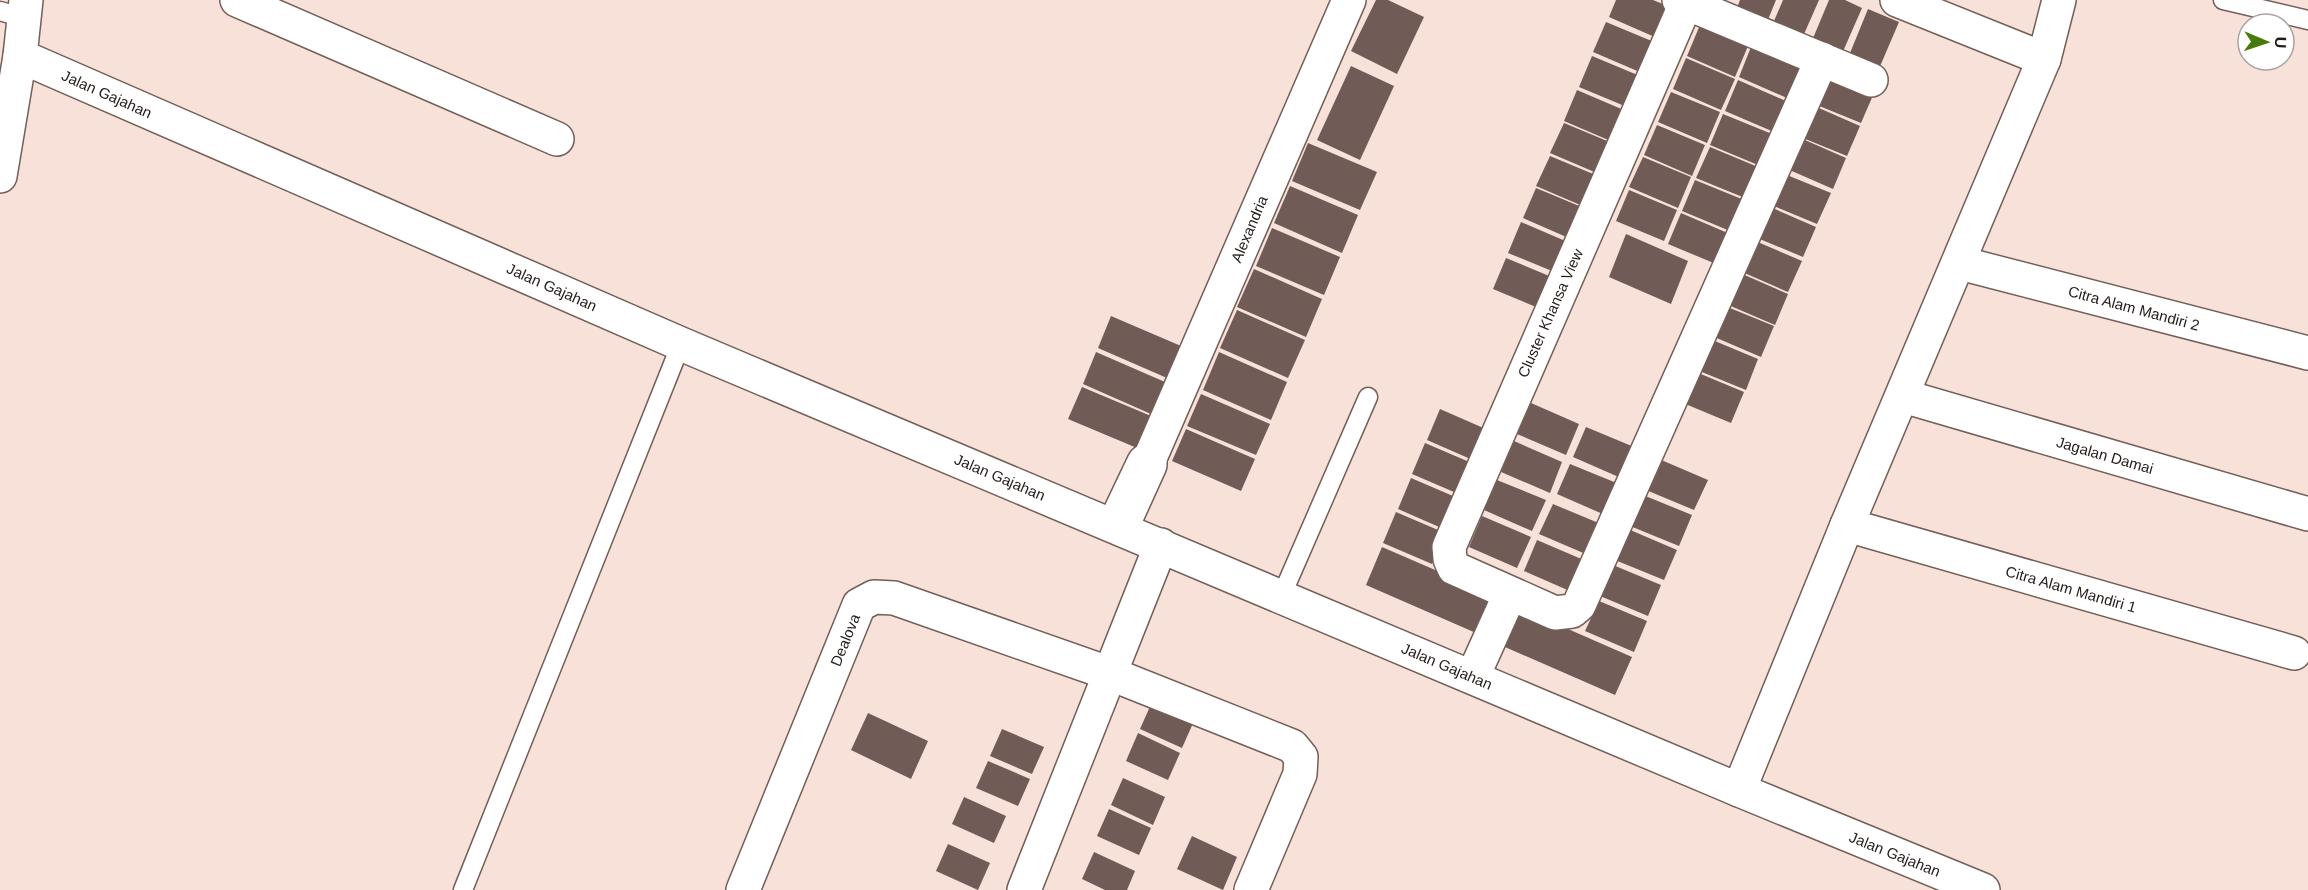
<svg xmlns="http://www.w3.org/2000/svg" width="2308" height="890" viewBox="0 0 2308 890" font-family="Helvetica,sans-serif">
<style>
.building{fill:#705b57}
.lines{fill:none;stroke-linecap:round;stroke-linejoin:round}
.service-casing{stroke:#735f58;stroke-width:21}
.minor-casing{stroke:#735f58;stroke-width:36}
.tertiary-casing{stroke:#735f58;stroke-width:36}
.service{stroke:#fff;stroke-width:18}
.minor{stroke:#fff;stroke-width:33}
.tertiary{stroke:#fff;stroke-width:33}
.labels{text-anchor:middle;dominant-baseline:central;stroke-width:6;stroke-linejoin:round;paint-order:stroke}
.street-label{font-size:15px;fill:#241c19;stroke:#fff}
</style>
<rect width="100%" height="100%" fill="#f8e1d9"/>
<g class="building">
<polygon points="1376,0 1388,0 1424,17 1397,74 1351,51"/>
<polygon points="1616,0 1653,0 1670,7 1657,38 1609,17"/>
<polygon points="1740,0 1776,0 1765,27 1735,13"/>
<polygon points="1783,0 1819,0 1801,41 1771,28"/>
<polygon points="1829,0 1845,0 1862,8 1841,56 1811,43"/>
<polygon points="1868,9 1899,22 1878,71 1848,58"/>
<polygon points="1606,22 1654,42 1642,73 1593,52"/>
<polygon points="1700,25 1748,46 1735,77 1687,56"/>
<polygon points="1751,47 1800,67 1787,98 1739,77"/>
<polygon points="1592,56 1640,76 1627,107 1579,87"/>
<polygon points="1686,58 1735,79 1721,110 1673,89"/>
<polygon points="1351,66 1394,86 1360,160 1317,140"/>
<polygon points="1826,72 1874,93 1861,123 1812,103"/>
<polygon points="1738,80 1786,101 1774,132 1725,111"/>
<polygon points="1577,90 1626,111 1613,142 1564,121"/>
<polygon points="1671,92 1720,112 1707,143 1658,122"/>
<polygon points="1812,105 1860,126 1847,156 1798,136"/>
<polygon points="1723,114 1772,134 1758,165 1710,145"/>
<polygon points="1564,123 1612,143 1599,174 1550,153"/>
<polygon points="1657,125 1705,145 1692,176 1644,155"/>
<polygon points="1798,137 1846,158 1833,189 1785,168"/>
<polygon points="1308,143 1377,172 1360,210 1292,181"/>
<polygon points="1710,147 1758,167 1745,198 1696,178"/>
<polygon points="1550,156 1598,176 1585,207 1536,186"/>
<polygon points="1643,157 1691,177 1678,208 1629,187"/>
<polygon points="1782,173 1831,193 1817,224 1769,204"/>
<polygon points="1695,180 1744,200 1730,231 1682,211"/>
<polygon points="1290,186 1358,215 1342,253 1274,223"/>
<polygon points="1536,188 1584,208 1571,239 1523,218"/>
<polygon points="1629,190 1677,210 1664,241 1616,221"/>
<polygon points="1768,206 1816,227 1803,257 1755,237"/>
<polygon points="1681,213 1730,234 1716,264 1668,244"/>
<polygon points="1521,222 1570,243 1557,273 1508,253"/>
<polygon points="1272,228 1340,257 1324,295 1256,266"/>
<polygon points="1626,234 1688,261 1671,304 1609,277"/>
<polygon points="1753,240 1802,261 1788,292 1740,271"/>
<polygon points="1506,258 1554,278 1541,309 1493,289"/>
<polygon points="1254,269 1322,299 1306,337 1237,307"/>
<polygon points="1740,273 1788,294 1775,325 1726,304"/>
<polygon points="1725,306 1774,326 1761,357 1712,336"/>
<polygon points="1237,310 1305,340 1288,378 1220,348"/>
<polygon points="1111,316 1181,346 1167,378 1098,348"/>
<polygon points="1710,339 1758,359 1746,390 1697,370"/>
<polygon points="1096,352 1165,382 1151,414 1083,384"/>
<polygon points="1219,352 1287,382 1271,420 1203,390"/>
<polygon points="1696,372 1744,392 1731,423 1683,403"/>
<polygon points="1082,387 1151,416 1137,448 1068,419"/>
<polygon points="1201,394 1270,424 1256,455 1187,426"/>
<polygon points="1531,403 1579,424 1566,455 1517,434"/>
<polygon points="1440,409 1488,430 1475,461 1427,440"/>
<polygon points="1586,427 1634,447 1621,478 1573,457"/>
<polygon points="1186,429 1255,459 1241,491 1172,461"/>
<polygon points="1514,441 1562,462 1550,493 1501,472"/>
<polygon points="1425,443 1474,464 1461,495 1412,474"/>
<polygon points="1659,459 1708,480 1694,510 1646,490"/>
<polygon points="1570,464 1619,484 1605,515 1557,494"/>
<polygon points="1411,478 1460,499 1446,530 1398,509"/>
<polygon points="1497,480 1546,500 1532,531 1484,510"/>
<polygon points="1643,495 1692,515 1679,546 1630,526"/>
<polygon points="1553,504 1601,524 1588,555 1539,534"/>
<polygon points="1396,512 1445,533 1432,564 1383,543"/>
<polygon points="1482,516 1531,537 1517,568 1469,547"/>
<polygon points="1628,529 1677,550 1664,580 1615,560"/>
<polygon points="1537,540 1586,561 1572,592 1524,571"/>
<polygon points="1382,547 1493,595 1476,633 1366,585"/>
<polygon points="1613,565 1661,585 1648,616 1600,596"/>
<polygon points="1599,601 1647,621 1634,652 1585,631"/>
<polygon points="1522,609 1632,657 1615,695 1505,647"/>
<polygon points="1152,702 1194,721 1182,748 1140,729"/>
<polygon points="868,713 928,741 911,779 851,750"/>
<polygon points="1002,729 1044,747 1032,774 990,756"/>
<polygon points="1138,733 1180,753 1168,780 1126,761"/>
<polygon points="988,761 1030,779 1018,806 976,788"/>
<polygon points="1123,778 1165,797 1153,825 1111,805"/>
<polygon points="964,797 1006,816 994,843 952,824"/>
<polygon points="1109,809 1151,828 1139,855 1097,836"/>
<polygon points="1192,836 1237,857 1223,890 1177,869"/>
<polygon points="948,844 990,863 978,890 936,871"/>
<polygon points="1094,852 1135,871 1127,890 1105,890 1082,879"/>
</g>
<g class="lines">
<g class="service-casing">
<g id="service">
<polyline points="2223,0 2308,20"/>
<polyline points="0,11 24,18"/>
<polyline points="1281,597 1368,397"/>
<polyline points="463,890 681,344"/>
</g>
</g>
<g class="minor-casing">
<g id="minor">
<polyline points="237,0 557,139"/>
<polyline points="1679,0 1871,80"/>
<polyline points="1897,0 2044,59"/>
<polyline points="1686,3 1449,547 1450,559 1454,568 1555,613 1572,611 1579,605 1822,59"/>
<polyline points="0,176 20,56"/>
<polyline points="1960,263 2308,353"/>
<polyline points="1903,396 2308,514"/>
<polyline points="1150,458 1349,0"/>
<polyline points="1114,525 1144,462 1150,458 1150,465 1121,529"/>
<polyline points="1847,525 2294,653"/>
<polyline points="1473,676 1510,594"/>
<polyline points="1739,790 1847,525 2044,59 2059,0"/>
<polyline points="743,890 859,605 874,597 894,598 1111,674 1292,746 1301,757 1300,774 1251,890"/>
<polyline points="1024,890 1161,545"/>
</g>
</g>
<g class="tertiary-casing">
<polyline id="tertiary" points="26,0 20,56 681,344 1739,790 1983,890"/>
</g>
<use href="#service" class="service"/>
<use href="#minor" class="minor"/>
<use href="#tertiary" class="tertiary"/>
</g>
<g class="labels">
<g class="street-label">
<text transform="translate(107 94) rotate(24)">Jalan Gajahan</text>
<text transform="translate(1249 229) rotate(-67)">Alexandria</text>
<text transform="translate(552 287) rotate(24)">Jalan Gajahan</text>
<text transform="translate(2134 308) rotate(15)">Citra Alam Mandiri 2</text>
<text transform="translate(1550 313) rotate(-66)">Cluster Khansa View</text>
<text transform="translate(2105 455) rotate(16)">Jagalan Damai</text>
<text transform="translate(1000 477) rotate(23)">Jalan Gajahan</text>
<text transform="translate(2071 589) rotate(16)">Citra Alam Mandiri 1</text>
<text transform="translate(845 640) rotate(-68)">Dealova</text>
<text transform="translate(1447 666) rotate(23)">Jalan Gajahan</text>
<text transform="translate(1895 854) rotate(22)">Jalan Gajahan</text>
</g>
</g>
<g transform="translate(2266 42) rotate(92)"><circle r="28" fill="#ffffff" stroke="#a7a4a3" stroke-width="1.5"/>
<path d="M0-4.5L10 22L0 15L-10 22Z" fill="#467a09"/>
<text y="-9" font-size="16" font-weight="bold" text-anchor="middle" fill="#241c19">U</text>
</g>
</svg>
